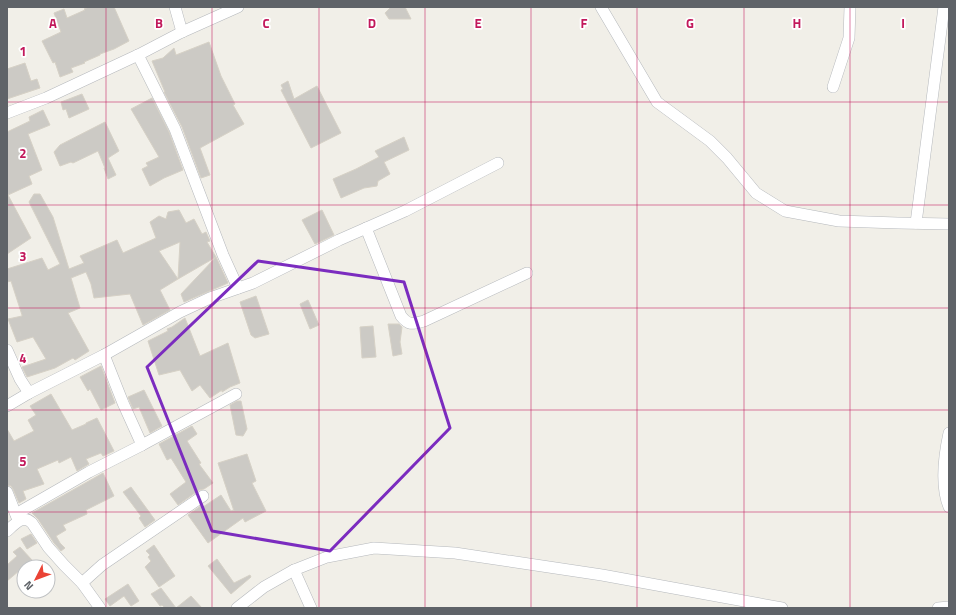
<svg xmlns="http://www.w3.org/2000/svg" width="956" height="615" viewBox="0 0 956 615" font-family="'Titillium Web',sans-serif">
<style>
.building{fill:#cccac5;stroke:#d6d1c6}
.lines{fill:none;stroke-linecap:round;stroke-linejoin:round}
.minor-casing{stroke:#b5b8bc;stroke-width:12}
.minor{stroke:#fff;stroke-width:11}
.marked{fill:none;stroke:#7b2cbf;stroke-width:3;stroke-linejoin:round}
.grid{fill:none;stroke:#c2185b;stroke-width:1;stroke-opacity:0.55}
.grid-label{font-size:13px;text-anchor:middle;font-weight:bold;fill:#c2185b;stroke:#fff;stroke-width:3.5;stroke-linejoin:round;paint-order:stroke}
</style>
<rect width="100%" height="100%" fill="#f1efe8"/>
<g class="building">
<polygon points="89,7 114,7 129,41 114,49 100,54 100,55 84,62 85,63 71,68 73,72 60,77 55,62 53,63 42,41 61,32 54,13 64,9 67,18 85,10 84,9"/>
<polygon points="391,7 405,7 411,19 389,19 385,13"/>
<polygon points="209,42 221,76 235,104 233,105 244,124 200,148 210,175 201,178 182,127 164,92 165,92 152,61 163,58 174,48 176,55"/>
<polygon points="25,63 31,81 37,79 40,88 7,99 7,69"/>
<polygon points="288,81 294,99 317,86 341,133 311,148 281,90 283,89 281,85"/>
<polygon points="82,94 89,109 69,118 66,109 63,110 61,102"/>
<polygon points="152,98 169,132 183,170 164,178 150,186 142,169 148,166 146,163 159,157 131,109"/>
<polygon points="43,110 50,125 28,134 42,170 29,176 32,184 8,195 31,238 7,254 7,132 30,121 29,117"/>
<polygon points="105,122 119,151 108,158 116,175 108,179 104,168 105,168 98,151 73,163 71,162 60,166 54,152 60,145"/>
<polygon points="404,137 409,150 384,162 390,174 378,181 377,186 364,188 341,198 333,179 356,169 379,157 375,151"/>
<polygon points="34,194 40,194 53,217 69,269 84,263 80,256 117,240 123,253 156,238 150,222 159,216 166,219 168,212 179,210 186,223 194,219 202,234 206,232 210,241 207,242 216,257 228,283 184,302 181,294 216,257 178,279 180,242 159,251 178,279 160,290 170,310 143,325 130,294 94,298 91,284 86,272 71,278 80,308 68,313 89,351 75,360 73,358 55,368 27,377 22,367 46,359 33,337 17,342 8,319 22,316 22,315 11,281 7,282 7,269 42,258 48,270 60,264 29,202"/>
<polygon points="322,210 334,235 315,244 302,220"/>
<polygon points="256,296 269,334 255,338 251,335 240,302"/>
<polygon points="308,300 319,325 310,329 300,304"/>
<polygon points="185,318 200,356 228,343 240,383 230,387 222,392 222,390 210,398 200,385 192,391 180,370 159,375 148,341 168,331 167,329 172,327"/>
<polygon points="388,324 399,324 402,327 400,342 402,354 393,356"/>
<polygon points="373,326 376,357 362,358 360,327"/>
<polygon points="101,366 115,403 101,410 90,389 88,391 80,377"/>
<polygon points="144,390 162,426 150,433 139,407 133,409 128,397"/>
<polygon points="51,394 72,430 86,424 86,423 97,418 114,451 103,456 101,453 86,459 89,464 77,471 71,457 59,463 58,460 37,469 44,484 23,491 26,499 19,503 13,489 11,486 7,485 7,429 14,441 34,431 28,420 36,415 30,406"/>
<polygon points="237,401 241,401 247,429 243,436 236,435 230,405"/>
<polygon points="192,426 197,434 187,441 201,463 199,464 213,483 204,489 199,490 178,505 170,494 186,482 171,458 167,460 159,444"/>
<polygon points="247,454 256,481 252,483 266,511 245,522 243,518 208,543 188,515 202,505 203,507 221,495 231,511 233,510 234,511 218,463"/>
<polygon points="103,473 114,496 86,510 87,514 63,525 66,530 56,536 60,543 65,548 61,551 54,543 38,519 32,513"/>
<polygon points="131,487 155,520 145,527 139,518 141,516 123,492"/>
<polygon points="31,534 37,543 27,549 21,539"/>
<polygon points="154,545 175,576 159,587 145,567 151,561 148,557 150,555 146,551"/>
<polygon points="20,547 32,560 7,581 7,565 17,556 13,552"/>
<polygon points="217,559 234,583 250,575 251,577 231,594 208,566"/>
<polygon points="128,584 139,601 131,606 124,596 110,606 105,599"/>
<polygon points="161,588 176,608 191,596 202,608 165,608 162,605 160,606 151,594"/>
</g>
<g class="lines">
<g class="minor-casing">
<g id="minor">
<polyline points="175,7 182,32"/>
<polyline points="601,7 657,102 710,141 727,158 756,193 785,211 839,221 898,223 949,224"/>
<polyline points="138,55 175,129 223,255 238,288"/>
<polyline points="833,87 849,38 850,7"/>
<polyline points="7,113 46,98 138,55 182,32 238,7"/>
<polyline points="916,223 944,7"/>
<path d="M366,228L401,316C409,326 413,324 424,321L527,273"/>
<polyline points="7,350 20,379 29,393"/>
<polyline points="104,355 123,403 142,445"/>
<polyline points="7,406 29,393 104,355 180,312 210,298 253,283 339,240 405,211 498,163"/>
<path d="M949,433C944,456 940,485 949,507"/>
<polyline points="7,492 18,520"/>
<polyline points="16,514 89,472 142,445 236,394"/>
<path d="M7,531C15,524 23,514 32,523L48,547L64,565L82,583L100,608"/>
<polyline points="294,570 311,608"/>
<polyline points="82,583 102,565 203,496"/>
<polyline points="237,608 264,587 294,570 327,557 374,548 455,553 602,575 782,608"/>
<polyline points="938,608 949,607"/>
</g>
</g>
<use href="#minor" class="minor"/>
</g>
<path class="marked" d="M258,261L404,282L450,428L330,551L212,531L147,367Z"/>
<path class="grid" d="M106,7V608M212,7V608M319,7V608M425,7V608M531,7V608M637,7V608M744,7V608M850,7V608M7,102H949M7,205H949M7,308H949M7,410H949M7,512H949"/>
<g class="grid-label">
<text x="53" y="28">A</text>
<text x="159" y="28">B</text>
<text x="266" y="28">C</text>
<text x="372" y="28">D</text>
<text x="478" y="28">E</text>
<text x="584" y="28">F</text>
<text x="690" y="28">G</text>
<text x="797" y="28">H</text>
<text x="903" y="28">I</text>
<text x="23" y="56">1</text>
<text x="23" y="158">2</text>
<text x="23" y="261">3</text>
<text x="23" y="363">4</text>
<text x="23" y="466">5</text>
</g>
<rect width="956" height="615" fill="none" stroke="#5f6368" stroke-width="16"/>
<g transform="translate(36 579) rotate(228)"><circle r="19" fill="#ffffff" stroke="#bfc1c3"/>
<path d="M0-3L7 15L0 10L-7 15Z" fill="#ea4335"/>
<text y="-6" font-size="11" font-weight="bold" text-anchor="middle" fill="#5f6368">N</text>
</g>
</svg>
